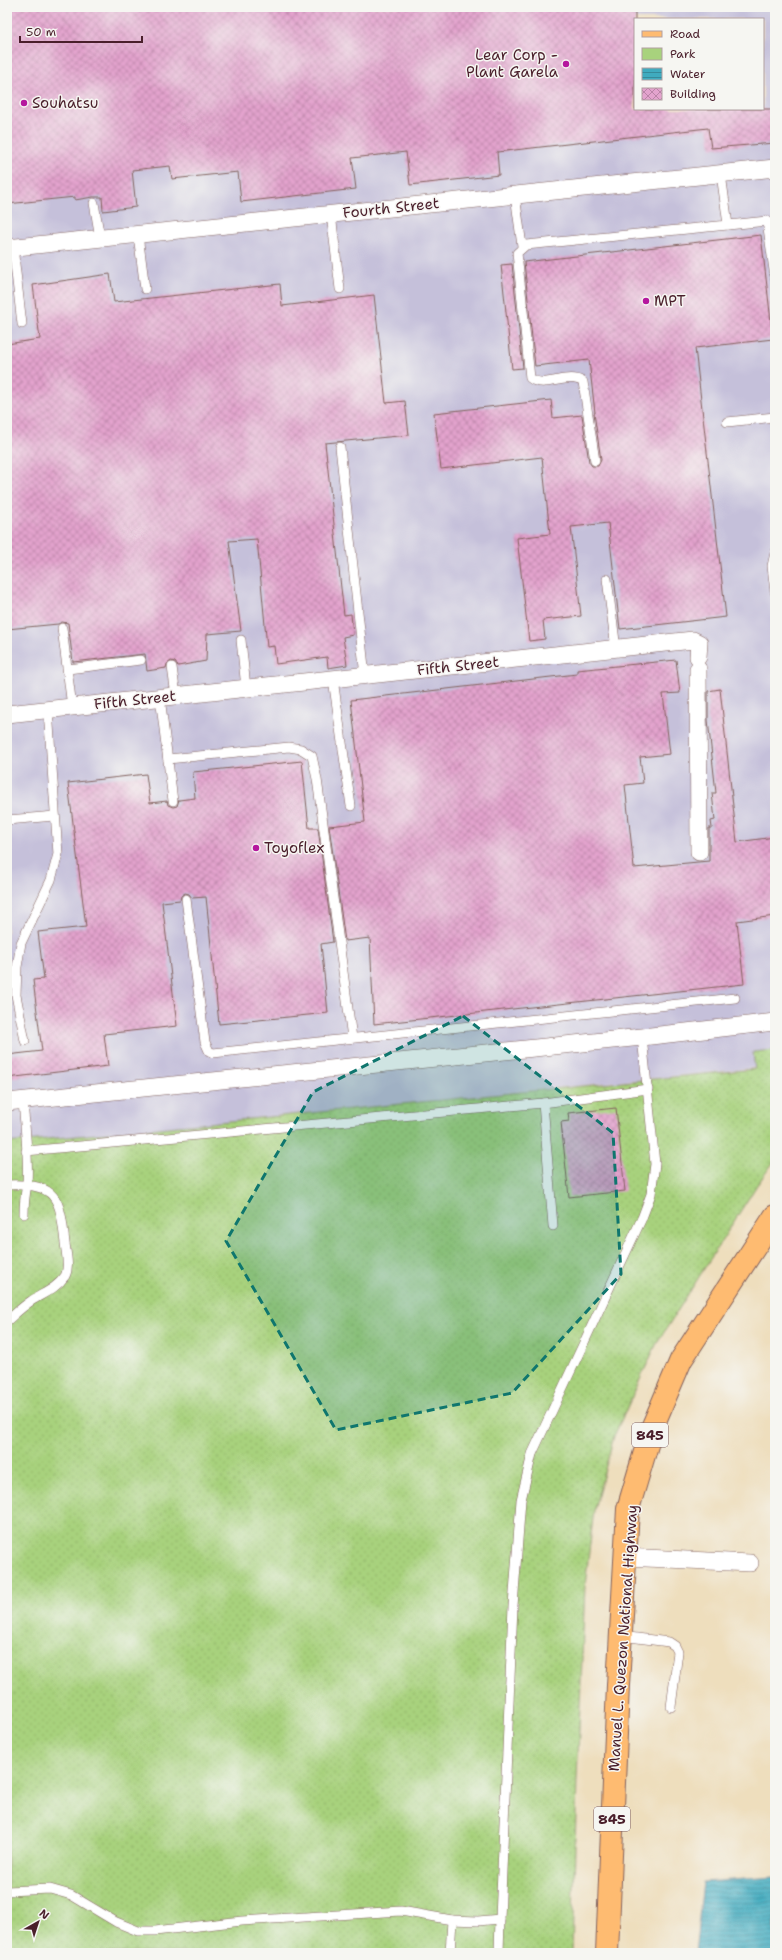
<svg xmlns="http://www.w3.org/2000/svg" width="782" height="1960" viewBox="0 0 782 1960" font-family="'Shantell Sans',sans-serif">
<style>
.industrial{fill:#c5c0da;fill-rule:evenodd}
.green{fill:url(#green-dots);stroke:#797854}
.water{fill:url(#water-rules);stroke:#456575}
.building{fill:url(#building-cross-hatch)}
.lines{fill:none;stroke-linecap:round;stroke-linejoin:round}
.lane-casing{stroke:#83625e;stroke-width:10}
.street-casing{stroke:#83625e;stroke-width:18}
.primary-casing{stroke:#83625e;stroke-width:24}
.lane{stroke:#fff;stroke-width:9}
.street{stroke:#fff;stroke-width:17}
.primary{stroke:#febb71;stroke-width:22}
.marked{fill:#0f766e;fill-opacity:0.2;stroke:#0f766e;stroke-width:3;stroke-dasharray:8 5;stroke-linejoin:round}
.poi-dot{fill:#b5179e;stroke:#f6f6f2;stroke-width:1.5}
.labels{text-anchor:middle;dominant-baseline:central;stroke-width:3;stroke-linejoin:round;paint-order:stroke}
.shield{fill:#f6f6f2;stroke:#7e6067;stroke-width:1}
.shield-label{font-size:14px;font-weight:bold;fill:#4a1f2b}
.poi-label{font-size:15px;fill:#4a1f2b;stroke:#f6f6f2;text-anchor:start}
.street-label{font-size:15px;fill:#4a1f2b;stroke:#f6f6f2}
</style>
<defs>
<pattern id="green-dots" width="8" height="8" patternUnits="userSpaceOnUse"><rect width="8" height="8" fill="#a8d27d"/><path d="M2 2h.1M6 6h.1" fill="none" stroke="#92b46c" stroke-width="1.8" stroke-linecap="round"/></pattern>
<pattern id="water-rules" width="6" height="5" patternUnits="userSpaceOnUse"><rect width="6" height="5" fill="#40abbf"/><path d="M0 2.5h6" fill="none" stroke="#388b9b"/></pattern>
<pattern id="building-cross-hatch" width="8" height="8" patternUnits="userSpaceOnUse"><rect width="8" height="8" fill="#e3a3cd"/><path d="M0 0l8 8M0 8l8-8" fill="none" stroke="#ba84a7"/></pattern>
</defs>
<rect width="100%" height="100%" fill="#f6f6f2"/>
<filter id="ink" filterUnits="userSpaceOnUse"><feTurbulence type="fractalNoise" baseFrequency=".025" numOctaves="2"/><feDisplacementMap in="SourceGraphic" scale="8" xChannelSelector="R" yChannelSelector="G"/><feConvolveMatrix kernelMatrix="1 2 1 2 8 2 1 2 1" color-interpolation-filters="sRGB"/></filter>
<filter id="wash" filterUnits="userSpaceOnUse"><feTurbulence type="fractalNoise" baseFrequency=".012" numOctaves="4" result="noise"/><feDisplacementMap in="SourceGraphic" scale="16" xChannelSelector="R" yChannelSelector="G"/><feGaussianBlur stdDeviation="0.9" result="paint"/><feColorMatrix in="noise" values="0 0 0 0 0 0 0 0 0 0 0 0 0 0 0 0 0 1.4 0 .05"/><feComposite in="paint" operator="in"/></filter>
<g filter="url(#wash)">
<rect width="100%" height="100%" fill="#eedebd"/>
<path class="industrial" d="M7,7H775V1050L753,1052L755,1068L7,1143ZM635,19H763V109H635Z"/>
<polygon class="green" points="775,1050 775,1160 757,1185 656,1345 614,1436 594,1510 585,1586 577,1779 572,1953 7,1953 7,1143 755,1069 753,1052"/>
<polygon class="water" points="775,1877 775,1953 695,1953 703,1882"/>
<g id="blocks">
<g class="building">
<polygon points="7,7 635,7 635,109 775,109 775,143 711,148 708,128 497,152 499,175 410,185 406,152 352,158 356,189 241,202 238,172 172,179 170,166 132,170 136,207 103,211 102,197 93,197 75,200 75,197 7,204"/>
<polygon points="761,235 773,339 695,348 726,617 620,629 608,523 571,527 581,616 543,620 545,639 529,641 517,538 550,534 542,457 441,469 434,413 551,400 553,418 582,415 589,462 592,466 598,466 601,460 594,413 595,413 589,360 535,366 524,262"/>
<polygon points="512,264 523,368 512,369 501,265"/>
<polygon points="110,274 114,302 280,284 282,306 374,295 386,403 405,401 409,435 325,443 344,615 351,614 353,635 343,637 347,665 328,668 327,657 276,664 274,646 267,647 257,539 229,541 241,631 207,634 206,661 178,666 175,662 171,661 167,664 166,668 147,671 145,654 73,662 68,623 62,622 58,624 7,629 7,344 40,339 33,285"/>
<polygon points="676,660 680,693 663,694 670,754 640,757 643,783 625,785 634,868 709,861 709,828 712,828 711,821 715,820 712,793 716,793 708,720 708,691 720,689 737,842 775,837 775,916 737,921 744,984 374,1024 370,938 345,941 329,826 365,822 351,700 577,674 577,670"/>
<polygon points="302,761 309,828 318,828 333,942 321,944 328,1013 219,1024 206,897 192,898 189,894 185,893 181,896 180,900 162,902 177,1026 104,1034 108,1066 7,1078 7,1055 42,1051 33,980 44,979 38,932 86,927 68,783 146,774 150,803 167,801 168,805 173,807 177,806 179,800 195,798 193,772"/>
<polygon points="616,1108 625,1191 569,1197 561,1122 569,1121 568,1113"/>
</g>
</g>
</g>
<g filter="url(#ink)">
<use href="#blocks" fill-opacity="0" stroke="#83625e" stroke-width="1"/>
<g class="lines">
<g class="lane-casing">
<g id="lane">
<polyline points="515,195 522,246"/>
<polyline points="94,203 100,238"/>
<polyline points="331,214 340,289"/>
<polyline points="728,225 767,221 775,277"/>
<polyline points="138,235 145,289"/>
<polyline points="13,247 22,324"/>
<polyline points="727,422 775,417"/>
<polyline points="340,447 365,676"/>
<path d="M595,461L583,382C568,371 544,390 530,378L517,253L526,245L728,225L721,174"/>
<polyline points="775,553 772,566 775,592"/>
<polyline points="607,579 616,649"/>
<polyline points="62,628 72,707"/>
<polyline points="241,640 246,688"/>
<polyline points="172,667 176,696"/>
<polyline points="68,669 141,660"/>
<polyline points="333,679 351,806"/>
<polyline points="160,697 173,801"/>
<polyline points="168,759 289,747 301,749 312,756 317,779 352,1038"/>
<polyline points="7,820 55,816"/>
<polyline points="186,899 205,1042 209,1051 213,1053 735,998"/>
<polyline points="25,1041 16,995 17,967 21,943 51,880 58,854 48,710"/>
<path d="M23,1101C25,1128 29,1157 27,1184C25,1195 24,1202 24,1214"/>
<polyline points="543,1103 553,1226"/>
<polyline points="26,1151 543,1103 648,1089"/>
<path d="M7,1185C58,1183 60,1198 65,1243C66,1253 70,1267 65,1276C56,1289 43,1293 31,1301C22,1307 15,1314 7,1321"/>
<polyline points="621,1636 669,1642 675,1646 678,1652 671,1707"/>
<polyline points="7,1891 50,1889 71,1895 116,1922 138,1931 155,1931 242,1921 401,1911 452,1920"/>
<polyline points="450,1953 452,1920 478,1921 500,1919 513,1606 521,1500 532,1454 642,1218 651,1194 655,1164 642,1037"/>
<polyline points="499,1953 500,1919"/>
</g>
</g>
<g class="street-casing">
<g id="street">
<polyline points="7,248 775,168"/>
<polyline points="698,669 699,852"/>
<polyline points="7,714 693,640 699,643 698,657"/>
<polyline points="7,1102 642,1037 775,1022"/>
<polyline points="625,1557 750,1563"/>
</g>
</g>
<g class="primary-casing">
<polyline id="primary" points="607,1953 618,1685 628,1509 652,1428 681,1360 775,1216"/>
</g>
<use href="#lane" class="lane"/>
<use href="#street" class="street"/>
<use href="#primary" class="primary"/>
</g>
</g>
<path class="marked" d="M463,1016L613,1133L621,1274L512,1393L336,1430L226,1241L313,1092Z"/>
<g class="poi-dot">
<circle cx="566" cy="64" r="4"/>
<circle cx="24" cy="103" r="4"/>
<circle cx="646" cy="301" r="4"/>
<circle cx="256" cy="848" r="4"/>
</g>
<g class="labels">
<g class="shield">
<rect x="632" y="1423" width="36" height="24" rx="3"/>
<rect x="594" y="1807" width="36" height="24" rx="3"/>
</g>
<g class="shield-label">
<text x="650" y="1435">845</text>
<text x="612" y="1819">845</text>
</g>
<g class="poi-label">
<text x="558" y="55" text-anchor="end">Lear Corp -<tspan x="558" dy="17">Plant Garela</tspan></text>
<text x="32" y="103">Souhatsu</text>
<text x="654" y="301">MPT</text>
<text x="264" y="848">Toyoflex</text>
</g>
<g class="street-label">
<text transform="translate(391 208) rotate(-6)">Fourth Street</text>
<text transform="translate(458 666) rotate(-6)">Fifth Street</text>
<text transform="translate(135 700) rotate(-6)">Fifth Street</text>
<text transform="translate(623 1638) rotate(-86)">Manuel L. Quezon National Highway</text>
</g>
</g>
<rect width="782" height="1960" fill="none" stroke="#f6f6f2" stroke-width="24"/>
<rect x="634" y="18" width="130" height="92" fill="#f6f6f2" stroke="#b1a0a2"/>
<rect x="642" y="31" width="20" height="6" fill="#febb71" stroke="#b1a0a2"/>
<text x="670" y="38" font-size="12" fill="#4a1f2b">Road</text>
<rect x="642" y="48" width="20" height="12" fill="#a8d27d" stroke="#b1a0a2"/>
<text x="670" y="58" font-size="12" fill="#4a1f2b">Park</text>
<rect x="642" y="68" width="20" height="12" fill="url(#water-rules)" stroke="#b1a0a2"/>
<text x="670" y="78" font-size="12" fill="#4a1f2b">Water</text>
<rect x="642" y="88" width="20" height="12" fill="url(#building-cross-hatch)" stroke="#b1a0a2"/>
<text x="670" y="98" font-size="12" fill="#4a1f2b">Building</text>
<g transform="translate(38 1922) rotate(39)" stroke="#f6f6f2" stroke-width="3" paint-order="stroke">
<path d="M0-3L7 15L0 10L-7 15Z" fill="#4a1f2b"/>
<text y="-6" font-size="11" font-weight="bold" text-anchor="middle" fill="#4a1f2b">N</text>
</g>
<path d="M20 36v6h122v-6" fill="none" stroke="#4a1f2b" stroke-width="2"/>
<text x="26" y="36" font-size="12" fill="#4a1f2b" stroke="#f6f6f2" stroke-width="3" paint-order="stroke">50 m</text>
</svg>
